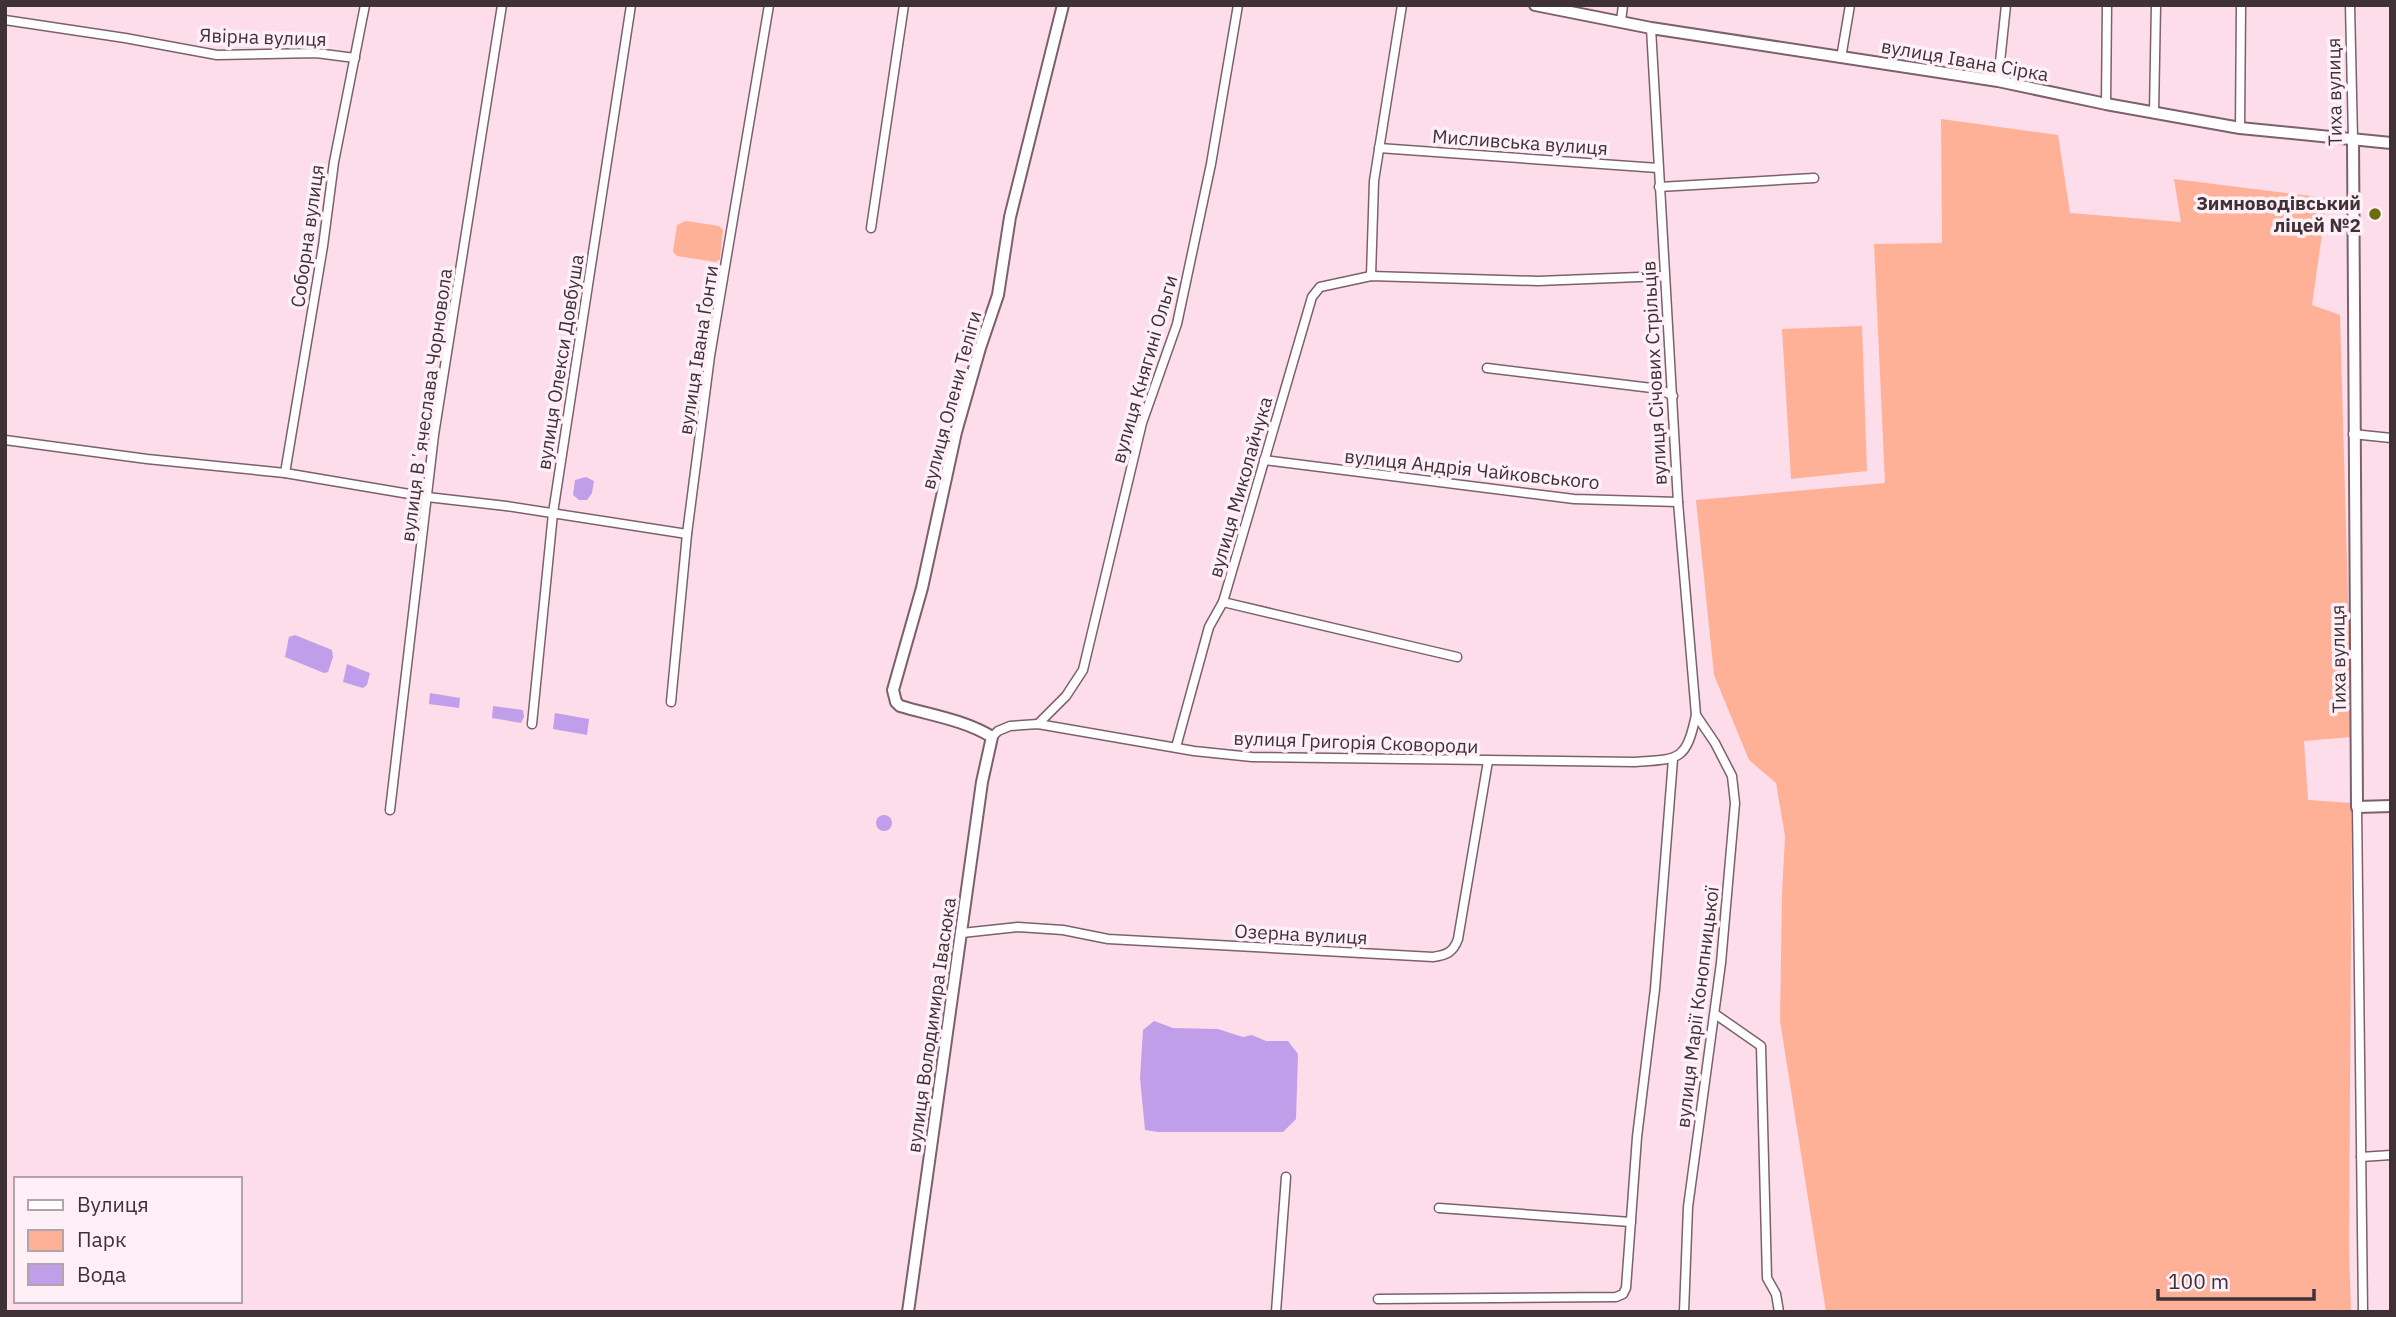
<svg xmlns="http://www.w3.org/2000/svg" width="2396" height="1317" viewBox="0 0 2396 1317" font-family="'IBM Plex Sans',sans-serif">
<style>
.green{fill:#ffb197}
.water{fill:#c09ee9}
.lines{fill:none;stroke-linecap:round;stroke-linejoin:round}
.minor-casing{stroke:#7c606c;stroke-width:11}
.tertiary-casing{stroke:#7c606c;stroke-width:14}
.minor{stroke:#fff;stroke-width:8}
.tertiary{stroke:#fff;stroke-width:10}
.poi-dot{fill:#6d6b0a;stroke:#fef0f6;stroke-width:2.5}
.labels{text-anchor:middle;dominant-baseline:central;stroke-width:7;stroke-linejoin:round;paint-order:stroke}
.street-label{font-size:19px;fill:#3f3237;stroke:#fef0f6}
.poi-label{font-size:19px;font-weight:bold;fill:#3f3237;stroke:#fef0f6;text-anchor:end}
</style>
<rect width="100%" height="100%" fill="#feddea"/>
<g class="green">
<polygon points="1941,119 2058,135 2070,213 2181,222 2174,179 2327,198 2312,305 2340,315 2352,737 2304,741 2308,800 2352,803 2349,1248 2351,1312 1826,1312 1780,1021 1782,894 1785,836 1776,783 1749,760 1714,675 1696,500 1885,483 1874,244 1942,243"/>
<polygon points="686,221 719,226 723,230 720,259 716,262 677,256 673,252 677,225"/>
<polygon points="1862,326 1867,471 1791,479 1782,329"/>
</g>
<g class="water">
<polygon points="586,477 594,481 592,493 587,500 579,500 573,495 575,480"/>
<polygon points="295,635 332,650 333,657 328,672 324,673 285,657 289,637"/>
<polygon points="347,664 370,673 367,685 363,688 343,682"/>
<polygon points="430,693 460,698 459,708 429,704"/>
<polygon points="493,706 523,710 524,717 521,723 492,718"/>
<polygon points="555,713 589,719 587,735 553,729"/>
<circle cx="884" cy="823" r="8"/>
<polygon points="1154,1021 1173,1028 1218,1029 1243,1037 1252,1035 1266,1041 1288,1041 1298,1054 1296,1119 1283,1132 1158,1132 1145,1130 1140,1078 1143,1030"/>
</g>
<g class="lines">
<g class="minor-casing">
<g id="minor">
<polyline points="2350,5 2353,139"/>
<polyline points="5,20 125,38 217,55 316,53 355,58"/>
<polyline points="1621,21 1623,5"/>
<polyline points="1841,58 1850,5"/>
<polyline points="1998,81 2006,5"/>
<polyline points="2106,104 2107,5"/>
<polyline points="2154,112 2156,5"/>
<polyline points="2240,128 2241,5"/>
<polyline points="1379,148 1658,168"/>
<polyline points="1659,187 1814,178"/>
<polyline points="871,228 904,5"/>
<polyline points="1371,276 1374,181 1402,5"/>
<polyline points="1487,368 1660,389 1673,396"/>
<polyline points="2353,434 2391,438"/>
<polyline points="5,440 147,459 285,473 427,497 506,506 687,534"/>
<polyline points="1264,460 1574,499 1678,502"/>
<polyline points="285,473 323,246 334,162 365,5"/>
<polyline points="1223,602 1457,657"/>
<polyline points="671,702 687,534 710,356 769,5"/>
<polyline points="532,724 553,513 631,5"/>
<polyline points="1038,724 1066,696 1083,670 1142,423 1177,324 1211,164 1238,5"/>
<path d="M992,737L998,731L1010,726L1038,724L1194,751L1252,757L1635,762C1680,759 1686,761 1696,715L1678,502L1651,28"/>
<polyline points="1176,747 1209,627 1223,602 1312,297 1320,287 1371,276 1538,281 1664,276"/>
<polyline points="2357,807 2363,1312"/>
<polyline points="390,810 434,435 502,5"/>
<path d="M962,933L1018,927L1063,930L1108,939L1433,957C1446,955 1453,953 1458,939L1488,761"/>
<polyline points="1715,1014 1761,1046 1767,1278 1776,1294 1779,1312"/>
<polyline points="2361,1157 2391,1155"/>
<polyline points="1439,1208 1631,1222"/>
<polyline points="1378,1299 1616,1297 1623,1294 1626,1288 1637,1137 1655,989 1673,759"/>
<polyline points="1276,1312 1286,1177"/>
<polyline points="1684,1312 1688,1207 1721,963 1735,803 1732,776 1715,743 1696,715"/>
</g>
</g>
<g class="tertiary-casing">
<g id="tertiary">
<polyline points="1535,5 1651,28 1998,81 2106,104 2240,128 2391,143"/>
<polyline points="2353,139 2357,807 2391,806"/>
<path d="M908,1312L982,782L992,737C965,720 930,715 900,706L896,702L893,690L922,588L956,432L980,348L998,295L1010,217L1063,5"/>
</g>
</g>
<use href="#minor" class="minor"/>
<use href="#tertiary" class="tertiary"/>
</g>
<circle class="poi-dot" cx="2375" cy="214" r="7"/>
<g class="labels">
<g class="street-label">
<text transform="translate(263 37) rotate(2)">Явірна вулиця</text>
<text transform="translate(1965 60) rotate(10)">вулиця Івана Сірка</text>
<text transform="translate(2334 92) rotate(-91)">Тиха вулиця</text>
<text transform="translate(1520 142) rotate(4)">Мисливська вулиця</text>
<text transform="translate(307 236) rotate(-82)">Соборна вулиця</text>
<text transform="translate(698 350) rotate(-81)">вулиця Івана Ґонти</text>
<text transform="translate(560 362) rotate(-81)">вулиця Олекси Довбуша</text>
<text transform="translate(1144 369) rotate(-74)">вулиця Княгині Ольги</text>
<text transform="translate(1654 373) rotate(-93)">вулиця Січових Стрільців</text>
<text transform="translate(951 400) rotate(-75)">вулиця Олени Теліги</text>
<text transform="translate(426 405) rotate(-82)">вулиця Вʼячеслава Чорновола</text>
<text transform="translate(1472 469) rotate(6)">вулиця Андрія Чайковського</text>
<text transform="translate(1240 487) rotate(-74)">вулиця Миколайчука</text>
<text transform="translate(2338 659) rotate(-91)">Тиха вулиця</text>
<text transform="translate(1356 742) rotate(2)">вулиця Григорія Сковороди</text>
<text transform="translate(1301 934) rotate(3)">Озерна вулиця</text>
<text transform="translate(1697 1007) rotate(-83)">вулиця Марії Конопницької</text>
<text transform="translate(931 1025) rotate(-82)">вулиця Володимира Івасюка</text>
</g>
<g class="poi-label">
<text x="2361" y="203">Зимноводівський<tspan x="2361" dy="22">ліцей №2</tspan></text>
</g>
</g>
<rect width="2396" height="1317" fill="none" stroke="#3f3237" stroke-width="14"/>
<rect x="14" y="1177" width="228" height="126" fill="#fef0f6" stroke="#b2a4aa" stroke-width="2"/>
<rect x="28" y="1200" width="35" height="10" fill="#ffffff" stroke="#b2a4aa" stroke-width="2"/>
<text x="77" y="1212" font-size="21" fill="#3f3237">Вулиця</text>
<rect x="28" y="1230" width="35" height="21" fill="#ffb197" stroke="#b2a4aa" stroke-width="2"/>
<text x="77" y="1247" font-size="21" fill="#3f3237">Парк</text>
<rect x="28" y="1264" width="35" height="21" fill="#c09ee9" stroke="#b2a4aa" stroke-width="2"/>
<text x="77" y="1282" font-size="21" fill="#3f3237">Вода</text>
<path d="M2158 1289v10h156v-10" fill="none" stroke="#3f3237" stroke-width="3.5"/>
<text x="2168" y="1289" font-size="21" fill="#3f3237" stroke="#fef0f6" stroke-width="5" paint-order="stroke">100 m</text>
</svg>
